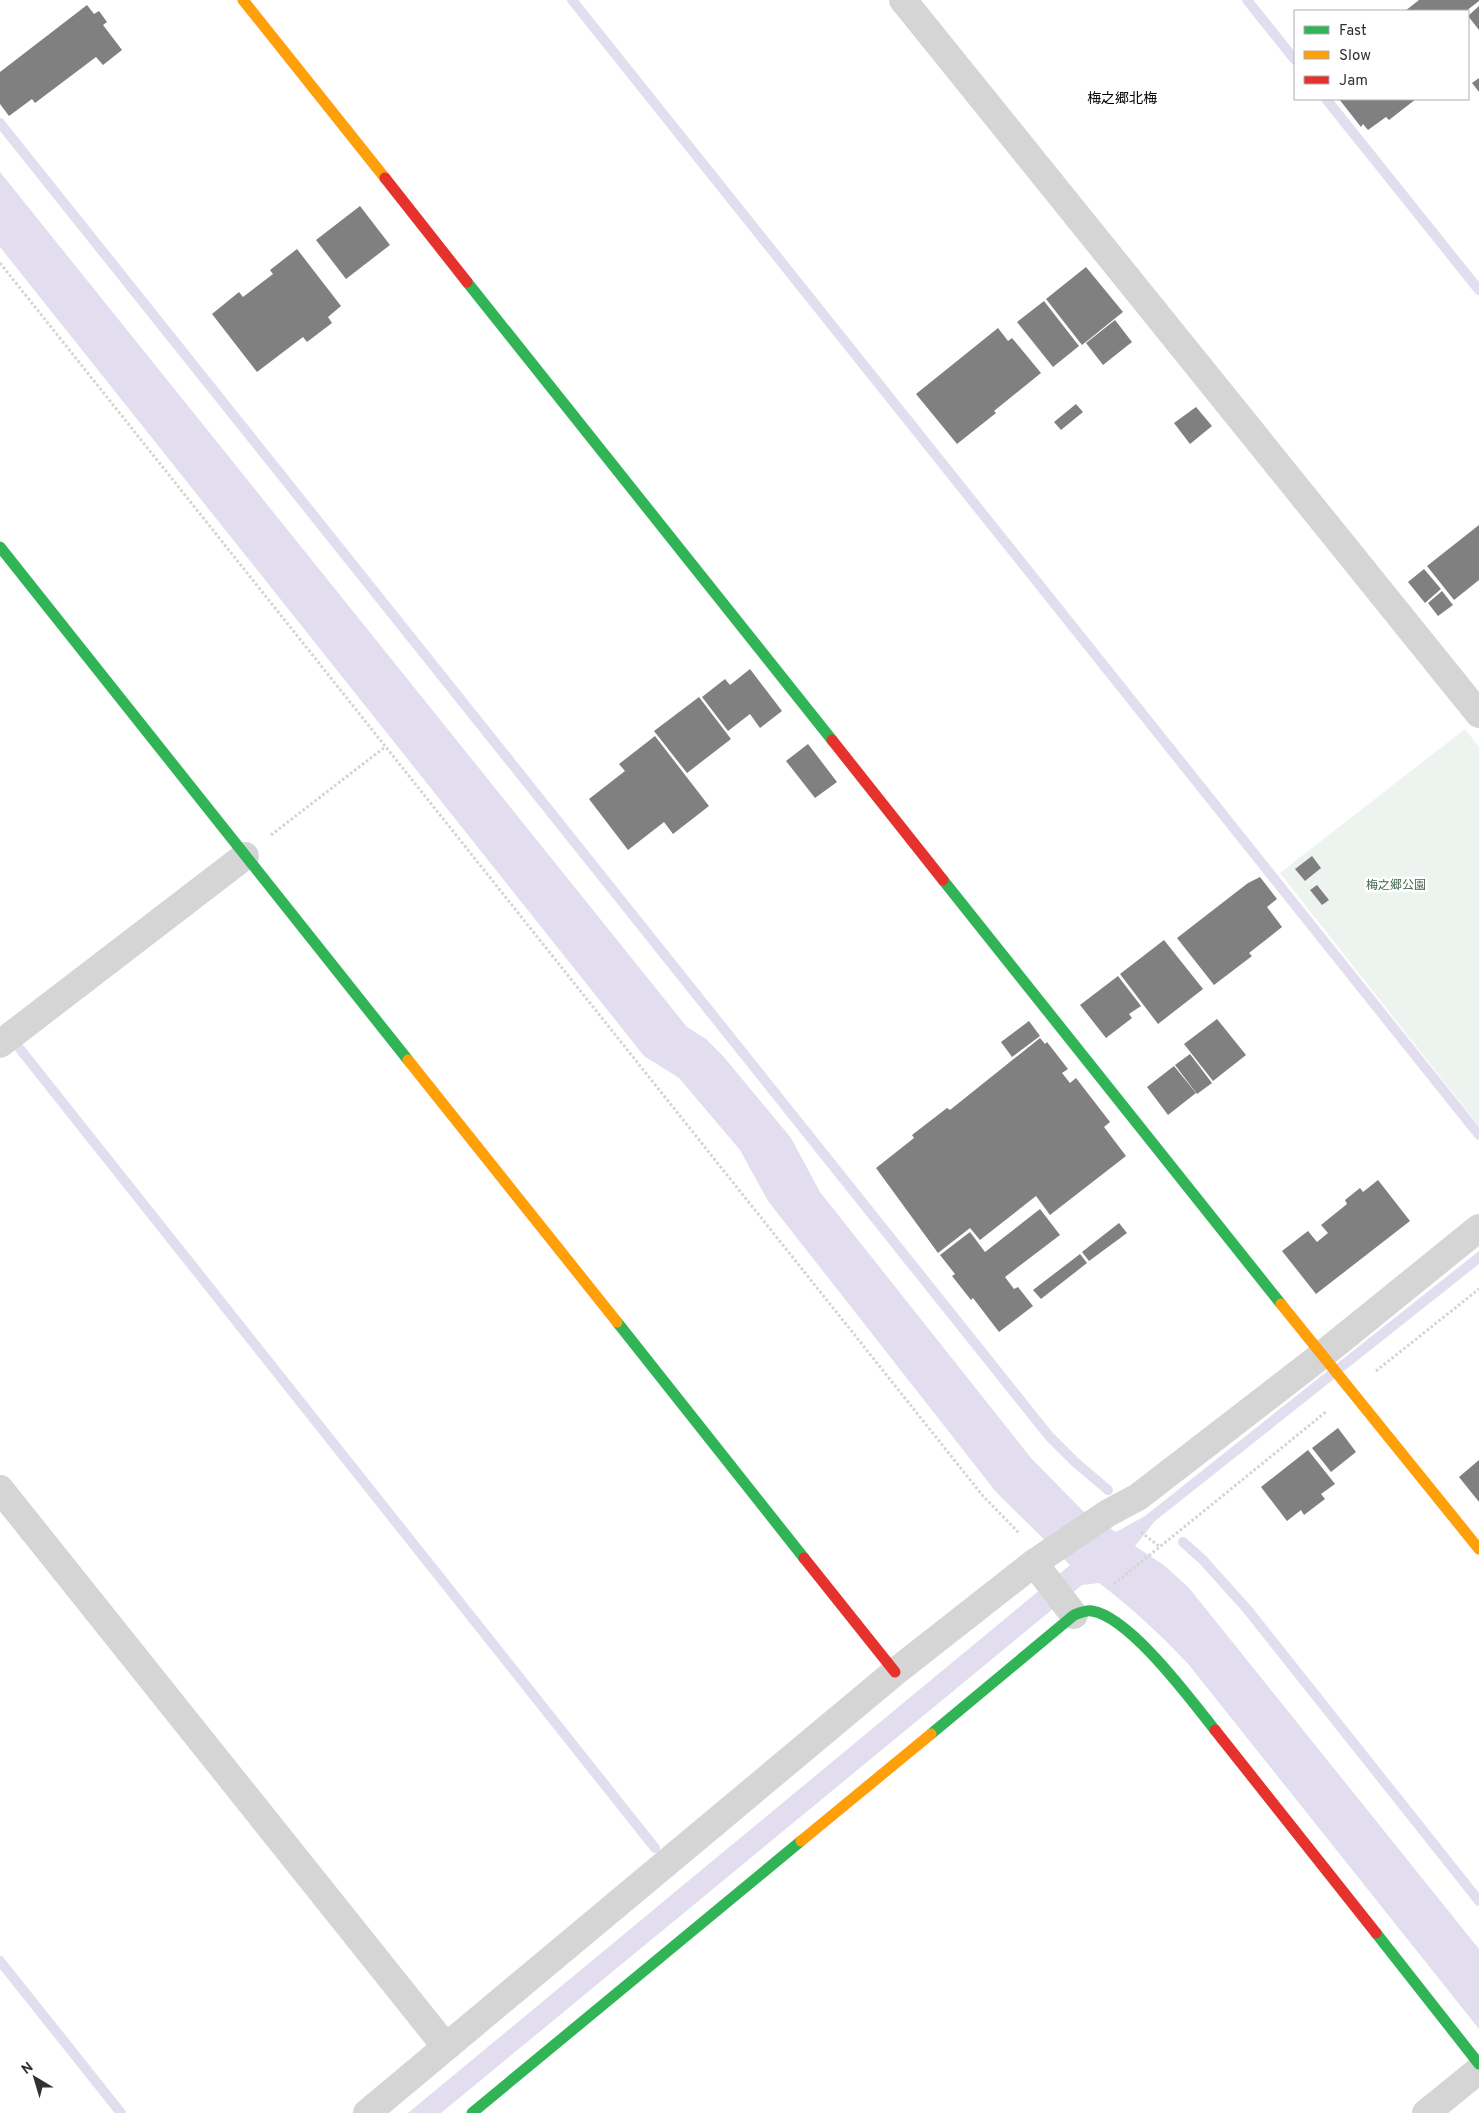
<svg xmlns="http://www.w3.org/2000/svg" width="1479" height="2113" viewBox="0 0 1479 2113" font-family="Overpass,'Noto Sans JP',sans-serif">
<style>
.green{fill:#edf3ee}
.water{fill:#e2def0}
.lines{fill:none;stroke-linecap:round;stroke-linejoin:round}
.stream{stroke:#e2def0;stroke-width:10}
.building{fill:#808080}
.path{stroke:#d4d4d4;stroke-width:3;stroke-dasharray:2.5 2.5;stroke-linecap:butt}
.street{stroke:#d5d5d5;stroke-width:28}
.fast{stroke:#30b455;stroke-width:11}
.slow{stroke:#ff9f0a;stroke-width:11}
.jam{stroke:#e5322d;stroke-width:11}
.labels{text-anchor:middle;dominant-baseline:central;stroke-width:5;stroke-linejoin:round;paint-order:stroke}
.park-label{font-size:12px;fill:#43674f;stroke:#fff}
.neighbourhood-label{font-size:14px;fill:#000;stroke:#fff}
</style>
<rect width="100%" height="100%" fill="#fff"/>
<polygon class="green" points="1465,729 1479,747 1479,1126 1280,873"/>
<path class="water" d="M0,172L687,1027L706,1039L723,1056L791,1138L820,1192L1031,1458L1083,1511L1116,1532L1145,1516L1479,1251V1264L1155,1521L1135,1546L1165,1566L1189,1588L1479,1949V2029L1189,1665C1161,1635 1132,1608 1099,1583L1082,1585L441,2113H408L1070,1565L996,1492L768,1201L740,1150L679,1078L644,1056L0,247Z"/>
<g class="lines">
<g class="stream">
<polyline points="572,0 1479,1135"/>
<polyline points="1247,0 1295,60"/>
<polyline points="1326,99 1479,290"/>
<polyline points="0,123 1049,1436 1075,1462 1108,1490"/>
<polyline points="20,1049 655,1848"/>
<polyline points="1183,1542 1203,1560 1247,1609 1479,1901"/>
<polyline points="0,1961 121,2113"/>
</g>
</g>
<g class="building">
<polygon points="1419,0 1479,0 1479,1 1466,11 1405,11"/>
<polygon points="87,5 94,14 99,11 107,22 103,25 122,50 103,65 96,57 35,103 32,99 9,116 0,104 0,72"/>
<polygon points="1479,6 1479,30 1468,16"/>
<polygon points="1479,78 1479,92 1472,83"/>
<polygon points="1339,99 1416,99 1389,120 1386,117 1368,130 1363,124 1361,127"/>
<polygon points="360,206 390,245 346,279 316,240"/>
<polygon points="297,249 341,306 328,317 332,323 307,342 303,337 257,372 212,314 239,292 243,297 273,274 270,270"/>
<polygon points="1086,267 1123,312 1082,345 1046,299"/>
<polygon points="1044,301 1079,346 1053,367 1017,322"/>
<polygon points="1115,320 1132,342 1103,365 1086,343"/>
<polygon points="998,328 1008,341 1012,338 1041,373 994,411 996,413 957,444 916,394"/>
<polygon points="1076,404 1083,412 1061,430 1054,422"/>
<polygon points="1196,407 1212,426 1190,444 1174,423"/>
<polygon points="1479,525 1479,580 1454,600 1427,566"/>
<polygon points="1424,569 1441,589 1425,603 1408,582"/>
<polygon points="1442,591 1453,605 1438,616 1428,603"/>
<polygon points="750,669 782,711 760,728 750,714 728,731 702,697 725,679 730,685"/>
<polygon points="699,697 731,739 687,773 654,731"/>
<polygon points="655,736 709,806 673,834 664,822 628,850 589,799 625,771 619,764"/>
<polygon points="808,744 837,782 815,798 786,761"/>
<polygon points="1312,856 1321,868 1305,881 1295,869"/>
<polygon points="1260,877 1277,899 1267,907 1282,927 1249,953 1252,956 1214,985 1177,938 1248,883"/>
<polygon points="1317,885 1329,900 1322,905 1310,890"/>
<polygon points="1164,940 1203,989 1158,1024 1120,974"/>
<polygon points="1118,976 1141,1006 1129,1014 1132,1018 1106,1038 1080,1005"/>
<polygon points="1217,1019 1246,1055 1213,1081 1184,1044"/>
<polygon points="1029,1021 1040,1036 1012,1057 1001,1042"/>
<polygon points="1040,1038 1045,1044 1047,1042 1068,1069 1062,1073 1070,1083 1076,1078 1110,1122 1104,1127 1126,1156 1050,1215 1036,1196 980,1240 970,1228 938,1253 876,1168 914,1138 912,1135 947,1108 950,1110"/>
<polygon points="1190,1054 1212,1083 1197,1094 1175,1065"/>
<polygon points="1174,1066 1196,1093 1168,1115 1147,1087"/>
<polygon points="1378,1180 1410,1221 1316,1294 1282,1251 1308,1231 1317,1242 1328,1233 1321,1225 1347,1204 1345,1200 1360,1188 1363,1192"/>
<polygon points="1040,1209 1060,1235 1005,1277 1014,1289 1018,1287 1033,1306 999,1332 973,1298 971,1300 952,1276 955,1274 940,1255 970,1232 985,1252"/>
<polygon points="1119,1223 1127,1233 1089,1261 1082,1252"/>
<polygon points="1080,1254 1087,1263 1041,1299 1033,1290"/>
<polygon points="1338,1428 1356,1452 1331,1472 1312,1448"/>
<polygon points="1308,1450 1335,1484 1321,1494 1325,1499 1304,1515 1301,1510 1287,1521 1261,1487"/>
<polygon points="1479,1460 1479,1502 1459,1477"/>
</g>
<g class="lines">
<g class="path">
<polyline points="0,263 983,1496 1020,1534"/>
<polyline points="271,835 385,747"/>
<polyline points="1376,1371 1479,1289"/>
<polyline points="1141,1532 1160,1547"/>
<polyline points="1114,1584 1327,1411"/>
</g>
<g class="street">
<polyline points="903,0 1479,714"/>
<polyline points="0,1044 245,856"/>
<polyline points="0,1489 446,2047"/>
<polyline points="1034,1563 1074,1615"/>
<polyline points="367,2113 895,1672 1034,1563 1108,1513 1138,1497 1322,1355 1479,1228"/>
<polyline points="1426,2113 1479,2070"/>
</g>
<g class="fast">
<polyline points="467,282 832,740"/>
<polyline points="0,547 408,1060"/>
<polyline points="943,880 1281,1304"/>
<polyline points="617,1322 804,1558"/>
<path d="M931,1734L1074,1615C1079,1613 1087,1610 1092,1611C1130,1617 1191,1700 1215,1730"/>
<polyline points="1376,1933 1479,2064"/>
<polyline points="472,2113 801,1841"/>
</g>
<g class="slow">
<polyline points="243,0 385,178"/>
<polyline points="408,1060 617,1322"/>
<polyline points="1281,1304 1479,1549"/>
<polyline points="801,1841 931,1734"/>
</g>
<g class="jam">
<polyline points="385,178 467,282"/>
<polyline points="832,740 943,880"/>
<polyline points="804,1558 895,1672"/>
<polyline points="1215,1730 1376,1933"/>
</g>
</g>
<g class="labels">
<g class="park-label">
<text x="1396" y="886">梅之郷公園</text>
</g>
<g class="neighbourhood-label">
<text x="1122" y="99">梅之郷北梅</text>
</g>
</g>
<rect x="1294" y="10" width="175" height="90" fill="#ffffff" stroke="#adadad"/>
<rect x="1304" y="26" width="25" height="8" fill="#30b455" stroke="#adadad"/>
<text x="1339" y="35" font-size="15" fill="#313131">Fast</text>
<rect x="1304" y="51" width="25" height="8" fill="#ff9f0a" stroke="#adadad"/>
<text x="1339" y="60" font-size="15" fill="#313131">Slow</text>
<rect x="1304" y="76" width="25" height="8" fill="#e5322d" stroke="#adadad"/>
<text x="1339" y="85" font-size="15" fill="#313131">Jam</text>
<g transform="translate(35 2078) rotate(322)" stroke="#ffffff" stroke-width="4" paint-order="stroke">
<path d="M0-4L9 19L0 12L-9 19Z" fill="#313131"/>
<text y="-8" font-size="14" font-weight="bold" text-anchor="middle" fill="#313131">N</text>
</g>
</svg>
